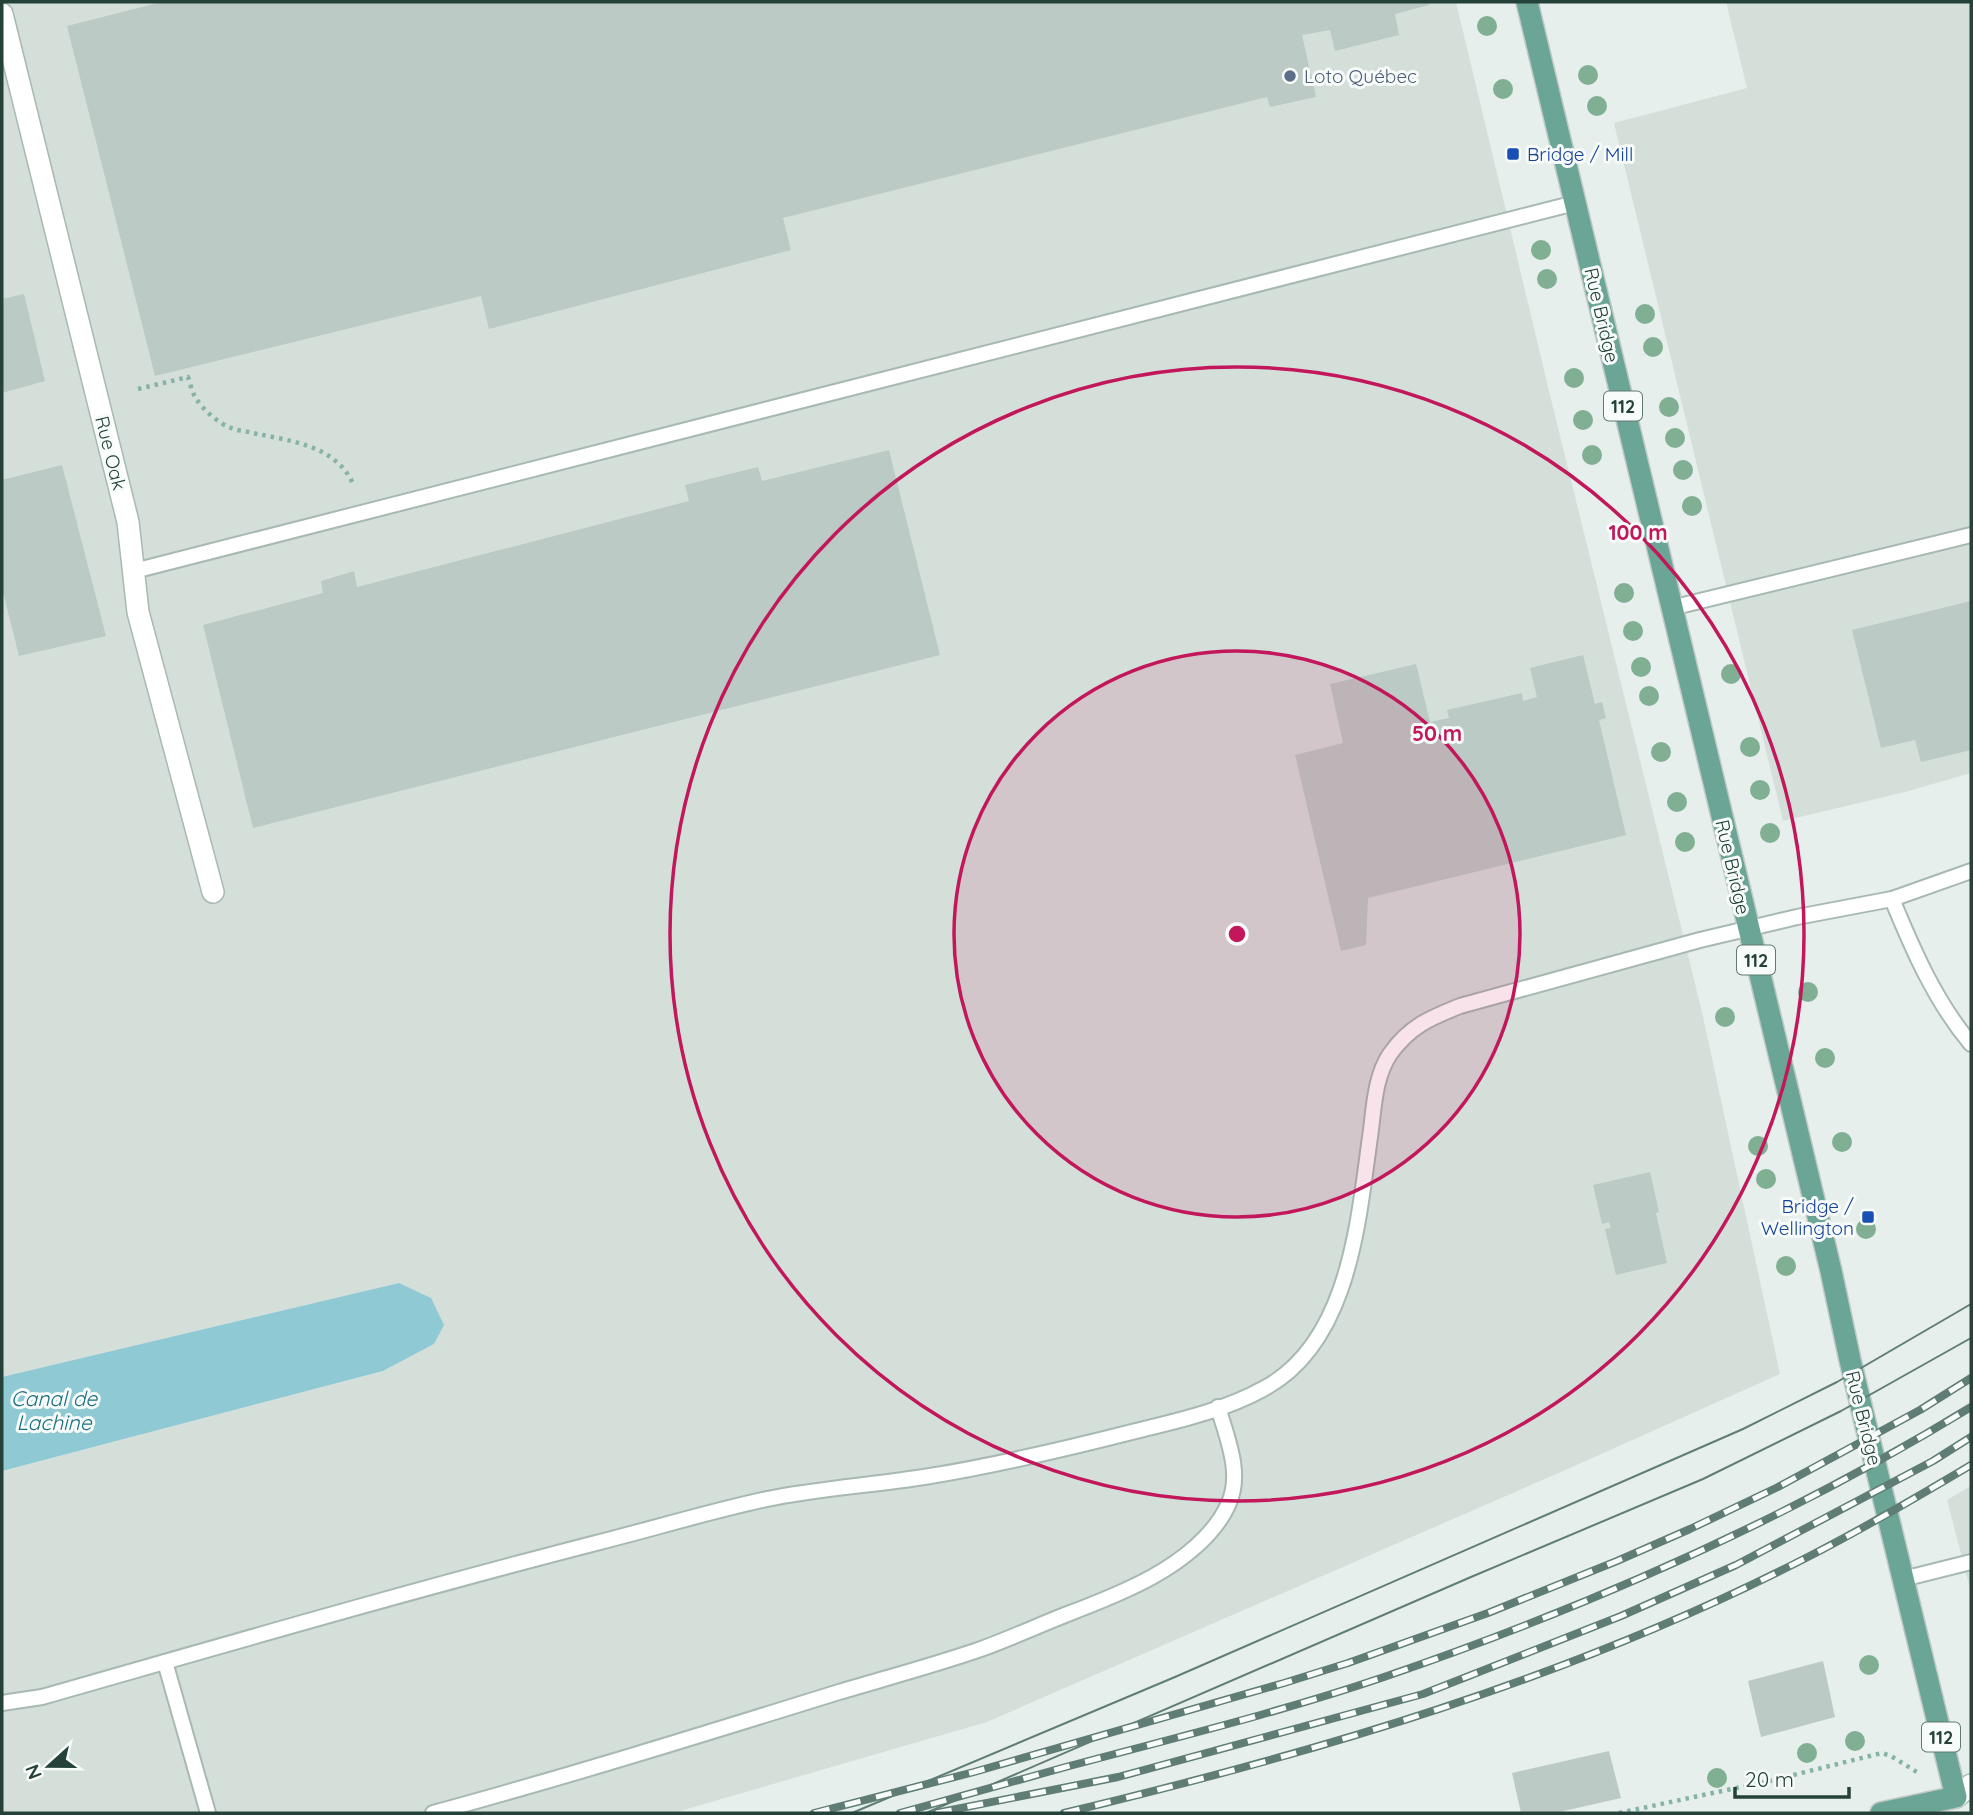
<svg xmlns="http://www.w3.org/2000/svg" width="1973" height="1815" viewBox="0 0 1973 1815" font-family="Quicksand,sans-serif">
<style>
.built{fill:#d4dfda}
.water{fill:#8ec9d4}
.building{fill:#bbcac4}
.lines{fill:none;stroke-linecap:round;stroke-linejoin:round}
.service-casing{stroke:#a8b8b2;stroke-width:18}
.minor-casing{stroke:#a8b8b2;stroke-width:24}
.secondary-casing{stroke:#a4bbb3;stroke-width:24}
.primary-casing{stroke:#c2cac8;stroke-width:24}
.path{stroke:#86b3a5;stroke-width:4.5;stroke-dasharray:3.5 5;stroke-linecap:butt}
.service{stroke:#fff;stroke-width:14}
.minor{stroke:#fff;stroke-width:21}
.secondary{stroke:#fff;stroke-width:21}
.primary{stroke:#6aa596;stroke-width:21}
.tram{stroke:#5f7d75;stroke-width:2}
.rail-casing{stroke:#5f7d75;stroke-width:8}
.rail{stroke:#f7fbf9;stroke-width:5;stroke-dasharray:16;stroke-linecap:butt}
.tree{fill:#80af93}
.ring{fill:none;stroke:#c2185b;stroke-width:3.5}
.service-dot{fill:#5c6f8a;stroke:#f7fbf9;stroke-width:2.5}
.transit-dot{fill:#1a4fb4;stroke:#f7fbf9;stroke-width:2.5}
.labels{text-anchor:middle;dominant-baseline:central;stroke-width:6;stroke-linejoin:round;paint-order:stroke}
.shield{fill:#f7fbf9;stroke:#637a73;stroke-width:2}
.shield-label{font-size:18px;font-weight:bold;fill:#24423a}
.service-label{font-size:19px;fill:#4e5e75;stroke:#f7fbf9;text-anchor:start}
.transit-label{font-size:19px;fill:#164399;stroke:#f7fbf9;text-anchor:start}
.street-label{font-size:19px;fill:#24423a;stroke:#f7fbf9}
.water-label{font-size:21px;font-style:italic;fill:#1c6f80;stroke:#f7fbf9}
.centre{fill:#c2185b;stroke:#f7fbf9;stroke-width:3.5}
.ring-label{font-size:21px;text-anchor:middle;font-weight:bold;fill:#c2185b;stroke:#f7fbf9;stroke-width:6;stroke-linejoin:round;paint-order:stroke}
</style>
<rect width="100%" height="100%" fill="#e6efeb"/>
<g class="built">
<polygon points="2,2 1456,2 1550,395 1702,1012 1780,1374 1561,1472 987,1722 673,1813 2,1813 2,1471 383,1371 434,1344 399,1283 2,1377"/>
<polygon points="1726,2 1971,2 1971,773 1905,792 1783,821 1614,123 1747,88"/>
<polygon points="1971,1486 1971,1592 1947,1500"/>
</g>
<polygon class="water" points="399,1283 431,1298 444,1325 434,1344 383,1371 2,1471 2,1377"/>
<g class="building">
<polygon points="162,2 1428,2 1429,5 1395,14 1399,35 1335,51 1330,30 1302,35 1316,97 1270,107 1267,97 783,218 791,250 489,329 481,296 155,376 67,26"/>
<polygon points="24,294 45,381 2,393 2,299"/>
<polygon points="889,450 940,655 253,828 203,625 323,593 321,581 354,571 357,587 689,501 685,485 758,467 762,481"/>
<polygon points="62,465 106,636 19,656 2,588 2,480"/>
<polygon points="1971,601 1971,750 1921,762 1915,740 1881,748 1852,630"/>
<polygon points="1583,655 1595,704 1602,702 1606,718 1599,720 1626,835 1368,898 1366,945 1341,951 1295,755 1343,743 1330,684 1416,664 1430,722 1449,718 1447,710 1522,693 1523,701 1537,697 1530,668"/>
<polygon points="1650,1172 1659,1212 1656,1213 1667,1263 1616,1275 1605,1229 1611,1228 1609,1222 1602,1224 1593,1185"/>
<polygon points="1823,1661 1835,1717 1761,1737 1748,1681"/>
<polygon points="1609,1751 1621,1798 1555,1813 1521,1813 1512,1773"/>
</g>
<g class="lines">
<g class="service-casing">
<g id="service">
<polyline points="134,571 1575,203"/>
<polyline points="1671,608 1971,535"/>
<path d="M1892,899C1913,950 1935,1001 1971,1044"/>
<polyline points="1903,1579 1971,1562"/>
<polyline points="165,1662 208,1813"/>
<path d="M2,1703L42,1697C228,1644 413,1590 600,1542C655,1528 711,1511 767,1499C820,1488 876,1485 930,1476C998,1465 1065,1449 1132,1432C1176,1421 1223,1411 1263,1389C1349,1344 1358,1223 1370,1137C1374,1110 1374,1078 1390,1054C1410,1026 1430,1018 1460,1006L1700,940L1797,917L1892,899L1971,871"/>
<path d="M433,1813C569,1776 704,1734 839,1692C886,1678 935,1665 981,1649C1009,1639 1037,1626 1065,1615C1094,1604 1125,1592 1152,1577C1181,1561 1214,1536 1228,1505C1243,1474 1227,1438 1218,1407"/>
</g>
</g>
<g class="minor-casing">
<polyline id="minor" points="2,14 128,522 138,612 213,892"/>
</g>
<g class="secondary-casing">
<polyline id="secondary" points="1956,1797 1971,1785"/>
</g>
<g class="primary-casing">
<polyline id="primary" points="1527,2 1831,1271 1850,1360 1956,1797 1881,1813"/>
</g>
<g class="path">
<path d="M138,389L188,377C190,383 192,391 195,397C203,410 218,423 231,428C238,431 246,431 253,433C290,441 336,445 353,484"/>
<polyline points="1619,1813 1769,1781 1882,1753 1891,1756 1920,1774"/>
</g>
<use href="#service" class="service"/>
<use href="#minor" class="minor"/>
<use href="#secondary" class="secondary"/>
<use href="#primary" class="primary"/>
<g class="tram">
<polyline points="852,1813 1175,1677 1743,1429 1837,1382 1971,1304"/>
<polyline points="926,1813 1471,1577 1703,1479 1841,1411 1971,1338"/>
</g>
<g class="rail-casing">
<g id="rail">
<polyline points="814,1813 974,1772 1284,1683 1348,1663 1488,1613 1617,1561 1690,1529 1778,1487 1920,1410 1971,1378"/>
<path d="M900,1813C954,1798 1008,1783 1062,1768C1170,1739 1278,1713 1384,1677C1588,1607 1788,1519 1971,1407"/>
<polyline points="936,1813 1118,1777 1423,1694 1621,1616 1736,1565 1933,1461 1971,1437"/>
<path d="M1064,1813C1315,1753 1565,1680 1796,1563C1856,1533 1914,1499 1971,1465"/>
</g>
</g>
<use href="#rail" class="rail"/>
</g>
<g class="tree">
<circle cx="1487" cy="26" r="10"/>
<circle cx="1588" cy="75" r="10"/>
<circle cx="1503" cy="89" r="10"/>
<circle cx="1597" cy="106" r="10"/>
<circle cx="1541" cy="250" r="10"/>
<circle cx="1547" cy="279" r="10"/>
<circle cx="1645" cy="314" r="10"/>
<circle cx="1653" cy="347" r="10"/>
<circle cx="1574" cy="378" r="10"/>
<circle cx="1669" cy="407" r="10"/>
<circle cx="1583" cy="420" r="10"/>
<circle cx="1675" cy="438" r="10"/>
<circle cx="1592" cy="455" r="10"/>
<circle cx="1683" cy="470" r="10"/>
<circle cx="1692" cy="506" r="10"/>
<circle cx="1624" cy="593" r="10"/>
<circle cx="1633" cy="631" r="10"/>
<circle cx="1641" cy="667" r="10"/>
<circle cx="1731" cy="674" r="10"/>
<circle cx="1649" cy="696" r="10"/>
<circle cx="1750" cy="747" r="10"/>
<circle cx="1661" cy="752" r="10"/>
<circle cx="1760" cy="790" r="10"/>
<circle cx="1677" cy="802" r="10"/>
<circle cx="1770" cy="833" r="10"/>
<circle cx="1685" cy="842" r="10"/>
<circle cx="1808" cy="992" r="10"/>
<circle cx="1725" cy="1017" r="10"/>
<circle cx="1825" cy="1058" r="10"/>
<circle cx="1842" cy="1142" r="10"/>
<circle cx="1758" cy="1146" r="10"/>
<circle cx="1766" cy="1179" r="10"/>
<circle cx="1866" cy="1229" r="10"/>
<circle cx="1786" cy="1266" r="10"/>
<circle cx="1869" cy="1665" r="10"/>
<circle cx="1855" cy="1741" r="10"/>
<circle cx="1807" cy="1753" r="10"/>
<circle cx="1717" cy="1778" r="10"/>
</g>
<circle cx="1237" cy="934" r="283" fill="#c2185b" fill-opacity=".12"/>
<g class="ring">
<circle cx="1237" cy="934" r="283"/>
<circle cx="1237" cy="934" r="567"/>
</g>
<circle class="service-dot" cx="1290" cy="76" r="7"/>
<g class="transit-dot">
<rect x="1506" y="147" width="14" height="14" rx="3.5"/>
<rect x="1861" y="1210" width="14" height="14" rx="3.5"/>
</g>
<g class="labels">
<g class="shield">
<rect x="1604" y="391.5" width="38" height="29" rx="5"/>
<rect x="1737" y="945.5" width="38" height="29" rx="5"/>
<rect x="1922" y="1722.5" width="38" height="29" rx="5"/>
</g>
<g class="shield-label">
<text x="1623" y="406">112</text>
<text x="1756" y="960">112</text>
<text x="1941" y="1737">112</text>
</g>
<g class="service-label">
<text x="1304" y="76">Loto Québec</text>
</g>
<g class="transit-label">
<text x="1527" y="154">Bridge / Mill</text>
<text x="1854" y="1206" text-anchor="end">Bridge /<tspan x="1854" dy="22">Wellington</tspan></text>
</g>
<g class="street-label">
<text transform="translate(1602 315) rotate(77)">Rue Bridge</text>
<text transform="translate(111 453) rotate(76)">Rue Oak</text>
<text transform="translate(1733 867) rotate(77)">Rue Bridge</text>
<text transform="translate(1864 1418) rotate(76)">Rue Bridge</text>
</g>
<g class="water-label">
<text x="54" y="1398">Canal de<tspan x="54" dy="24">Lachine</tspan></text>
</g>
</g>
<circle cx="1237" cy="934" r="10" class="centre"/>
<g class="ring-label">
<text x="1638" y="540">100 m</text>
<text x="1437" y="741">50 m</text>
</g>
<rect width="1973" height="1815" fill="none" stroke="#24423a" stroke-width="7"/>
<g transform="translate(49 1766) rotate(249)" stroke="#f7fbf9" stroke-width="5" paint-order="stroke">
<path d="M0-5L12 26L0 18L-12 26Z" fill="#24423a"/>
<text y="-10" font-size="19" font-weight="bold" text-anchor="middle" fill="#24423a">N</text>
</g>
<path d="M1735 1787v10h114v-10" fill="none" stroke="#24423a" stroke-width="3.5"/>
<text x="1745" y="1787" font-size="21" fill="#24423a" stroke="#f7fbf9" stroke-width="5" paint-order="stroke">20 m</text>
</svg>
